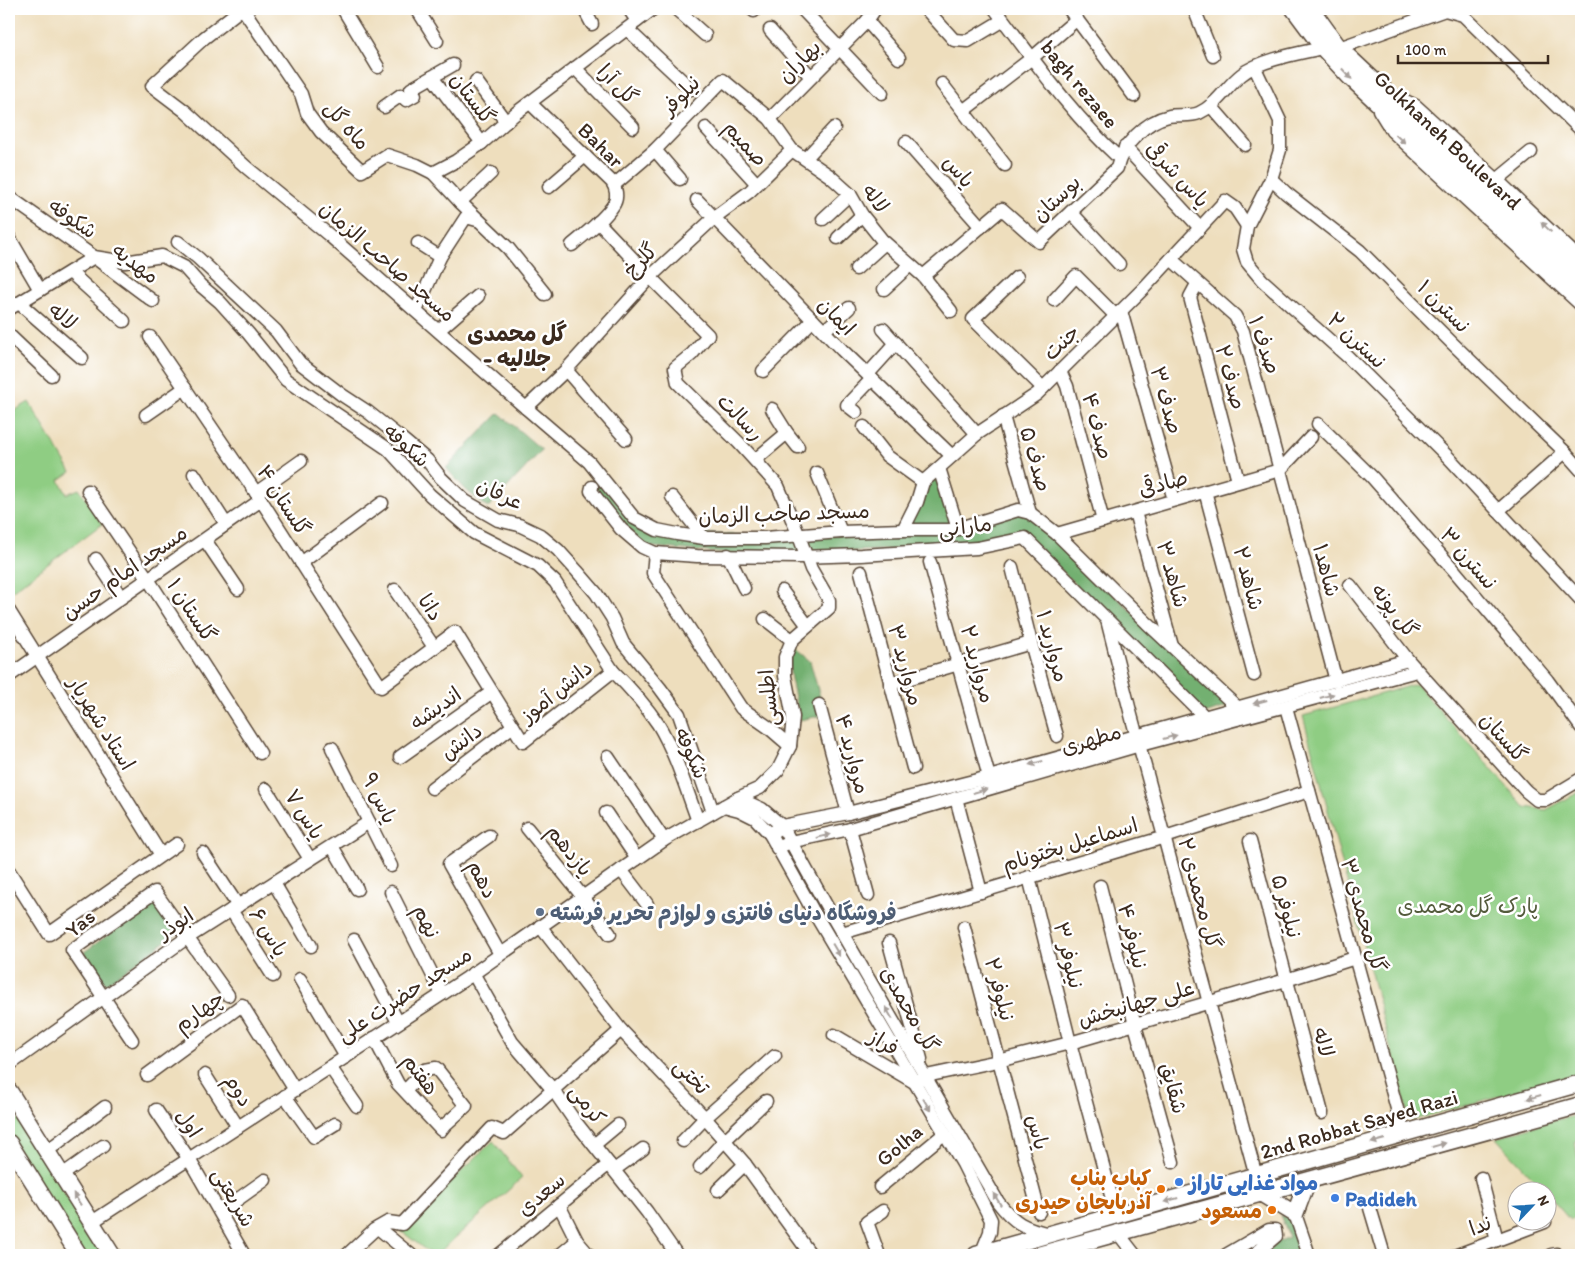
<svg xmlns="http://www.w3.org/2000/svg" width="1590" height="1264" viewBox="0 0 1590 1264" font-family="Itim,'Playpen Sans Arabic',sans-serif">
<style>
.green{fill:#8fcd83;stroke:#657c50}
.forest{fill:#73b071;stroke:#576d48}
.lines{fill:none;stroke-linecap:round;stroke-linejoin:round}
.minor-casing{stroke:#564536;stroke-width:15}
.major-casing{stroke:#564536;stroke-width:19}
.minor{stroke:#fff;stroke-width:12}
.major{stroke:#fff;stroke-width:16}
.oneway{fill:#a79f9a}
.service-dot{fill:#5c6f8a;stroke:#fff;stroke-width:2}
.shop-dot{fill:#3f7fe0;stroke:#fff;stroke-width:2}
.food-dot{fill:#e8710a;stroke:#fff;stroke-width:2}
.labels{text-anchor:middle;dominant-baseline:central;stroke-width:5;stroke-linejoin:round;paint-order:stroke}
.street-label{font-size:21px;fill:#3b2a1e;stroke:#fff}
.park-label{font-size:21px;fill:#545b3c;stroke:#fff}
.service-label{font-size:21px;font-weight:bold;fill:#4e5e75;stroke:#fff;text-anchor:start}
.food-label{font-size:21px;font-weight:bold;fill:#c56008;stroke:#fff;text-anchor:end}
.shop-label{font-size:21px;font-weight:bold;fill:#366cbe;stroke:#fff;text-anchor:start}
.neighbourhood-label{font-size:22px;font-weight:bold;fill:#3b2a1e;stroke:#fff}
</style>
<rect width="100%" height="100%" fill="#fff"/>
<filter id="ink" filterUnits="userSpaceOnUse"><feTurbulence type="fractalNoise" baseFrequency=".02" numOctaves="2"/><feDisplacementMap in="SourceGraphic" scale="10" xChannelSelector="R" yChannelSelector="G"/><feConvolveMatrix kernelMatrix="1 2 1 2 8 2 1 2 1" color-interpolation-filters="sRGB"/></filter>
<filter id="wash" filterUnits="userSpaceOnUse"><feTurbulence type="fractalNoise" baseFrequency=".0096" numOctaves="4" result="noise"/><feDisplacementMap in="SourceGraphic" scale="20" xChannelSelector="R" yChannelSelector="G"/><feGaussianBlur stdDeviation="1.12" result="paint"/><feColorMatrix in="noise" values="0 0 0 0 0 0 0 0 0 0 0 0 0 0 0 0 0 1.4 0 .05"/><feComposite in="paint" operator="in"/></filter>
<g filter="url(#wash)">
<rect width="100%" height="100%" fill="#eedebd"/>
<g class="green">
<polygon points="29,402 71,472 59,480 67,494 79,489 102,524 9,593 9,414"/>
<polygon points="1416,684 1525,807 1546,810 1581,791 1581,1073 1410,1121 1303,716"/>
<polygon points="9,1105 103,1255 84,1255 9,1135"/>
<polygon points="1581,1115 1581,1138 1575,1141 1577,1154 1581,1169 1581,1216 1570,1220 1548,1195 1548,1192 1545,1191 1496,1138 1550,1121"/>
<polygon points="493,1141 522,1178 436,1255 432,1255 400,1230"/>
</g>
<g class="forest">
<polygon points="499,413 542,450 488,508 466,490 446,468"/>
<polygon points="938,472 954,527 906,528 925,484"/>
<polygon points="603,480 635,520 658,532 798,537 803,555 730,554 642,546 595,487"/>
<polygon points="1018,513 1030,516 1231,705 1205,714 1030,539 978,546 807,553 802,537 913,532"/>
<polygon points="794,648 810,661 825,715 800,720 791,679 789,664"/>
<polygon points="154,902 177,933 106,984 84,952"/>
<polygon points="1280,1215 1290,1219 1301,1255 1262,1255 1278,1242 1289,1237"/>
</g>
</g>
<g filter="url(#ink)">
<g class="lines">
<g class="minor-casing">
<g id="minor">
<polyline points="241,9 204,38 152,86 185,111 246,167 330,236 526,408 589,462 634,518 657,530 677,534 704,538 765,538 841,532 903,530 953,530 1018,510 1030,513 1057,534 1147,623 1238,708"/>
<polyline points="243,9 301,94 307,113 321,132 362,171 387,155 417,165 433,173 456,161 482,143 516,113 653,9"/>
<polyline points="343,9 378,67"/>
<polyline points="417,9 437,41"/>
<polyline points="584,9 592,24"/>
<polyline points="629,9 637,21"/>
<polyline points="676,9 705,35"/>
<polyline points="752,9 754,11"/>
<polyline points="802,9 882,93"/>
<polyline points="926,9 954,40 968,41 1003,20"/>
<path d="M995,9C1034,60 1071,114 1119,158"/>
<polyline points="1069,9 1134,96"/>
<polyline points="1194,9 1213,56"/>
<polyline points="867,21 899,58"/>
<polyline points="627,29 691,89"/>
<polyline points="770,30 811,77"/>
<polyline points="1339,48 1445,10 1463,15 1581,130"/>
<polyline points="575,68 633,127"/>
<polyline points="1255,68 1280,121 1280,150 1271,179 1247,226 1243,249 1247,262 1262,280 1348,357 1449,458 1581,600"/>
<polyline points="432,77 482,143"/>
<polyline points="476,81 506,122"/>
<polyline points="942,84 1005,165"/>
<polyline points="1397,97 1416,106 1497,180 1581,260"/>
<path d="M530,103L612,182C616,188 618,197 614,204C605,219 585,234 572,245"/>
<polyline points="1211,106 1245,145"/>
<polyline points="384,107 401,95 406,100 415,95 411,89 453,65"/>
<polyline points="1379,110 1392,131 1581,305"/>
<polyline points="963,111 1032,58 1077,19"/>
<polyline points="770,119 867,21 875,9"/>
<polyline points="706,128 757,184"/>
<polyline points="906,142 981,227"/>
<polyline points="1125,147 1200,228"/>
<polyline points="655,150 680,179"/>
<polyline points="806,158 834,128"/>
<polyline points="433,173 460,202 508,248 545,294"/>
<polyline points="1271,179 1286,193 1360,251 1452,343 1565,452 1581,470"/>
<polyline points="1497,180 1531,152"/>
<polyline points="614,185 655,150 723,80 770,119 792,150 830,176 850,194 862,215 882,240 923,276 951,311"/>
<polyline points="549,187 585,156"/>
<path d="M9,197L94,257L125,262L162,256L184,267L200,285L220,302L248,333L286,380L388,449L430,495L474,533L538,566L555,582L613,671C628,686 646,706 658,724C676,754 686,789 698,821"/>
<polyline points="697,200 842,350 952,456"/>
<polyline points="460,202 491,173"/>
<polyline points="1071,212 1119,264"/>
<polyline points="823,219 850,194"/>
<polyline points="9,237 40,290"/>
<polyline points="838,238 862,215"/>
<polyline points="178,242 198,258 276,331 300,363 342,395 368,412 402,439 427,460 441,478 465,501 498,520 519,525 540,535 558,550 577,571 596,593 612,618 623,643 660,688 679,714 713,812"/>
<polyline points="418,243 440,257"/>
<polyline points="1171,259 1235,316 1243,331 1336,681"/>
<polyline points="856,269 885,243"/>
<polyline points="70,272 124,321"/>
<path d="M923,276L1002,209L1039,242L1117,168C1122,145 1146,121 1169,116C1178,114 1190,117 1199,113C1217,105 1226,87 1241,75C1259,60 1300,53 1323,48"/>
<polyline points="1017,277 973,319 1043,388"/>
<polyline points="1197,284 1190,297 1238,481"/>
<polyline points="884,289 910,265"/>
<polyline points="1054,300 1076,276 1116,316"/>
<polyline points="19,303 82,358"/>
<polyline points="9,309 94,257 153,301"/>
<polyline points="416,311 440,257 466,217 477,220"/>
<polyline points="1121,311 1174,500"/>
<polyline points="883,329 977,434"/>
<polyline points="439,330 478,296"/>
<polyline points="824,331 849,308"/>
<polyline points="9,335 51,375"/>
<polyline points="150,337 261,500 381,687 455,632 523,742 613,671"/>
<polyline points="566,370 626,439"/>
<polyline points="763,371 813,320"/>
<polyline points="1060,371 1067,386 1103,521"/>
<polyline points="868,374 896,343"/>
<polyline points="526,408 566,370 650,277 715,217 749,192 792,150"/>
<polyline points="772,409 787,433 798,447"/>
<polyline points="856,412 847,405 872,379"/>
<polyline points="146,415 185,388"/>
<polyline points="1003,416 1030,513"/>
<polyline points="1318,424 1372,477 1453,569 1547,680 1581,727"/>
<polyline points="864,427 887,456 923,482"/>
<polyline points="755,460 787,433"/>
<polyline points="939,468 958,529"/>
<polyline points="1280,470 1311,437"/>
<polyline points="817,473 841,532"/>
<polyline points="194,474 226,524"/>
<polyline points="592,487 591,491 621,529 642,547 655,553 697,556 800,557 861,555 977,548 1025,538 1205,717"/>
<polyline points="88,491 148,579 260,753"/>
<polyline points="1205,491 1254,675"/>
<polyline points="256,493 301,461"/>
<polyline points="672,497 704,538"/>
<polyline points="1498,511 1565,452"/>
<polyline points="1135,512 1172,646"/>
<polyline points="903,530 917,502 923,482 977,434 1037,394 1143,289 1225,201 1235,208 1247,226"/>
<polyline points="1057,534 1280,470"/>
<polyline points="205,540 238,589"/>
<polyline points="655,553 653,573 741,708 768,727 790,746"/>
<polyline points="728,555 744,588"/>
<polyline points="96,559 121,597"/>
<polyline points="930,562 989,777"/>
<polyline points="301,563 382,503"/>
<polyline points="1012,567 1031,643 1057,736"/>
<polyline points="861,572 913,768"/>
<polyline points="1350,585 1408,660 1526,791 1537,800 1546,800 1581,779"/>
<polyline points="395,590 434,647"/>
<polyline points="782,591 808,626"/>
<polyline points="9,611 161,855"/>
<polyline points="765,619 792,640"/>
<polyline points="1107,620 1131,715 1256,1176"/>
<polyline points="9,676 261,500"/>
<polyline points="890,684 1031,643"/>
<polyline points="819,705 848,813"/>
<polyline points="1286,707 1404,1134"/>
<polyline points="332,748 391,866"/>
<polyline points="400,757 492,692"/>
<polyline points="608,757 664,840"/>
<polyline points="432,788 513,726"/>
<polyline points="266,789 310,859"/>
<path d="M738,798L762,809L782,826L831,914L998,1202C1014,1223 1024,1228 1050,1234"/>
<polyline points="956,798 981,892"/>
<polyline points="724,806 739,810 755,818 770,834 812,909 963,1164 991,1220 990,1232 981,1254"/>
<polyline points="606,813 637,859"/>
<polyline points="527,828 583,897 610,934"/>
<polyline points="850,829 868,895"/>
<polyline points="770,834 782,826 848,813 989,777 1408,660"/>
<polyline points="489,836 449,864 500,954"/>
<polyline points="1250,841 1322,1113"/>
<polyline points="332,846 357,889"/>
<polyline points="777,848 790,842 850,829 1140,745 1417,671"/>
<polyline points="203,853 238,906"/>
<polyline points="621,870 647,904"/>
<polyline points="9,871 49,934 177,844"/>
<polyline points="1029,877 1070,1043 1112,1199"/>
<polyline points="274,883 311,946"/>
<polyline points="1100,886 1135,1025 1173,1162"/>
<polyline points="391,892 442,994"/>
<polyline points="231,910 273,976"/>
<polyline points="540,926 621,1030 705,1118 745,1164 811,1255"/>
<polyline points="964,927 1039,1212"/>
<polyline points="842,933 1165,837 1309,791"/>
<polyline points="354,940 398,1022"/>
<polyline points="889,943 921,1059"/>
<polyline points="473,973 512,1042 554,1091 574,1120 647,1212 677,1255"/>
<polyline points="300,979 346,1057"/>
<polyline points="834,1035 914,1082 926,1076 998,1061 1070,1043 1286,980 1355,958"/>
<polyline points="374,1038 398,1084 441,1130 445,1125 466,1106 436,1068 425,1070 405,1091"/>
<polyline points="132,1040 72,950 155,892 228,995"/>
<polyline points="9,1065 181,942 369,822"/>
<polyline points="330,1067 357,1106"/>
<polyline points="147,1075 242,1005 295,1090"/>
<polyline points="205,1075 238,1127"/>
<polyline points="285,1096 314,1137 335,1124"/>
<polyline points="156,1110 189,1159 244,1255"/>
<polyline points="683,1141 705,1118 775,1056"/>
<polyline points="594,1145 618,1125"/>
<polyline points="47,1151 105,1107"/>
<polyline points="700,1167 725,1140 766,1101"/>
<polyline points="614,1170 643,1149"/>
<polyline points="62,1175 103,1146"/>
<polyline points="1481,1178 1497,1240"/>
<polyline points="880,1187 944,1134"/>
<polyline points="718,1190 745,1164"/>
<polyline points="559,1205 577,1241 588,1254"/>
<polyline points="1370,1208 1384,1255"/>
<polyline points="220,1212 265,1180"/>
<polyline points="1295,1214 1309,1255"/>
<polyline points="92,1222 467,978 664,840 738,798 760,788 778,770 790,746 793,717 785,676 785,657 792,640 829,608 829,600 811,569 799,536 778,486 739,443 678,383 675,368 692,354 708,335 650,277 598,222"/>
<polyline points="378,1228 411,1255"/>
<polyline points="1118,1233 1135,1255"/>
<polyline points="347,1255 374,1230 388,1222 402,1224 492,1128 504,1133 621,1030"/>
<polyline points="499,1255 609,1164"/>
<polyline points="560,1255 577,1241"/>
<polyline points="879,1255 867,1222 883,1211"/>
<polyline points="1226,1255 1269,1230 1275,1230 1276,1236 1254,1255"/>
<polyline points="1457,1255 1545,1222"/>
<polyline points="1551,1255 1556,1254 1556,1255"/>
</g>
</g>
<g class="major-casing">
<g id="major">
<polyline points="1294,9 1323,48 1350,77 1581,293"/>
<polyline points="1311,9 1339,48 1581,275"/>
<polyline points="9,1091 112,1255"/>
<polyline points="9,1143 79,1255"/>
<polyline points="1262,1194 1295,1214 1307,1182"/>
<polyline points="976,1255 1581,1083"/>
<polyline points="1038,1255 1581,1105"/>
</g>
</g>
<use href="#minor" class="minor"/>
<use href="#major" class="major"/>
</g>
<defs><path id="oneway-solid" d="M-6-.8H1V-3.2L6.5 0L1 3.2V.8H-6Z" transform="scale(1.25)"/></defs>
<g class="oneway">
<use href="#oneway-solid" transform="translate(1347 74) rotate(47)"/>
<use href="#oneway-solid" transform="translate(1400 139) rotate(43)"/>
<use href="#oneway-solid" transform="translate(1546 227) rotate(-136)"/>
<use href="#oneway-solid" transform="translate(1327 696) rotate(-16)"/>
<use href="#oneway-solid" transform="translate(1260 702) rotate(165)"/>
<use href="#oneway-solid" transform="translate(1170 737) rotate(-15)"/>
<use href="#oneway-solid" transform="translate(1036 763) rotate(165)"/>
<use href="#oneway-solid" transform="translate(980 791) rotate(-16)"/>
<use href="#oneway-solid" transform="translate(824 836) rotate(-13)"/>
<use href="#oneway-solid" transform="translate(836 950) rotate(60)"/>
<use href="#oneway-solid" transform="translate(889 1013) rotate(-120)"/>
<use href="#oneway-solid" transform="translate(1534 1097) rotate(164)"/>
<use href="#oneway-solid" transform="translate(927 1105) rotate(59)"/>
<use href="#oneway-solid" transform="translate(1378 1141) rotate(164)"/>
<use href="#oneway-solid" transform="translate(1439 1145) rotate(-16)"/>
<use href="#oneway-solid" transform="translate(77 1199) rotate(-122)"/>
<use href="#oneway-solid" transform="translate(997 1199) rotate(-122)"/>
<use href="#oneway-solid" transform="translate(1171 1200) rotate(164)"/>
</g>
</g>
<circle class="service-dot" cx="540" cy="912" r="5"/>
<g class="shop-dot">
<circle cx="1179" cy="1182" r="5"/>
<circle cx="1335" cy="1198" r="5"/>
</g>
<g class="food-dot">
<circle cx="1161" cy="1189" r="5"/>
<circle cx="1272" cy="1210" r="5"/>
</g>
<g class="labels">
<g class="street-label">
<text transform="translate(799 61) rotate(-45)">بهاران</text>
<text transform="translate(618 84) rotate(46)">گل آرا</text>
<text transform="translate(1080 84) rotate(50)">bagh rezaee</text>
<text transform="translate(680 95) rotate(-46)">نیلوفر</text>
<text transform="translate(473 98) rotate(53)">گلستان</text>
<text transform="translate(347 125) rotate(48)">ماه گل</text>
<text transform="translate(1448 140) rotate(43)">Golkhaneh Boulevard</text>
<text transform="translate(746 143) rotate(48)">صمیم</text>
<text transform="translate(601 145) rotate(45)">Bahar</text>
<text transform="translate(959 171) rotate(49)">یاس</text>
<text transform="translate(1178 174) rotate(47)">یاس شرقی</text>
<text transform="translate(876 198) rotate(54)">لاله</text>
<text transform="translate(1056 198) rotate(-43)">بوستان</text>
<text transform="translate(73 218) rotate(35)">شکوفه</text>
<text transform="translate(640 260) rotate(-45)">گلرخ</text>
<text transform="translate(388 261) rotate(41)">مسجد صاحب الزمان</text>
<text transform="translate(136 263) rotate(37)">مهدیه</text>
<text transform="translate(1444 306) rotate(45)">نسترن ۱</text>
<text transform="translate(63 316) rotate(41)">لاله</text>
<text transform="translate(837 316) rotate(46)">ایمان</text>
<text transform="translate(1357 340) rotate(43)">نسترن ۲</text>
<text transform="translate(1061 342) rotate(-44)">جنت</text>
<text transform="translate(1265 345) rotate(71)">صدف ۱</text>
<text transform="translate(1231 377) rotate(75)">صدف ۲</text>
<text transform="translate(1167 400) rotate(74)">صدف ۳</text>
<text transform="translate(741 417) rotate(46)">رسالت</text>
<text transform="translate(1098 426) rotate(75)">صدف ۴</text>
<text transform="translate(407 445) rotate(42)">شکوفه</text>
<text transform="translate(1036 459) rotate(74)">صدف ۵</text>
<text transform="translate(1163 483) rotate(-16)">صادقی</text>
<text transform="translate(500 493) rotate(25)">عرفان</text>
<text transform="translate(284 500) rotate(57)">گلستان ۴</text>
<text transform="translate(784 513) rotate(-2)">مسجد صاحب الزمان</text>
<text transform="translate(965 526) rotate(-7)">مارانی</text>
<text transform="translate(1469 558) rotate(49)">نسترن ۳</text>
<text transform="translate(1327 570) rotate(75)">شاهد۱</text>
<text transform="translate(124 572) rotate(-35)">مسجد امام حسن</text>
<text transform="translate(1173 574) rotate(74)">شاهد ۳</text>
<text transform="translate(1249 578) rotate(75)">شاهد ۲</text>
<text transform="translate(431 607) rotate(56)">دانا</text>
<text transform="translate(192 610) rotate(57)">گلستان ۱</text>
<text transform="translate(1395 610) rotate(53)">گل پونه</text>
<text transform="translate(1053 646) rotate(75)">مروارید ۱</text>
<text transform="translate(978 664) rotate(75)">مروارید ۲</text>
<text transform="translate(906 665) rotate(75)">مروارید ۳</text>
<text transform="translate(556 691) rotate(-39)">دانش آموز</text>
<text transform="translate(768 698) rotate(-95)">اطلسی</text>
<text transform="translate(435 708) rotate(-35)">اندیشه</text>
<text transform="translate(102 723) rotate(58)">استاد شهریار</text>
<text transform="translate(1504 737) rotate(48)">گلستان</text>
<text transform="translate(1091 739) rotate(-16)">مطهری</text>
<text transform="translate(461 741) rotate(-37)">دانش</text>
<text transform="translate(692 753) rotate(66)">شکوفه</text>
<text transform="translate(853 754) rotate(75)">مروارید ۴</text>
<text transform="translate(380 798) rotate(64)">یاس ۹</text>
<text transform="translate(305 814) rotate(58)">یاس ۷</text>
<text transform="translate(1070 844) rotate(-17)">اسماعیل بختونام</text>
<text transform="translate(570 850) rotate(51)">یازدهم</text>
<text transform="translate(483 879) rotate(63)">دهم</text>
<text transform="translate(1200 893) rotate(75)">گل محمدی ۲</text>
<text transform="translate(1287 906) rotate(75)">نیلوفر ۵</text>
<text transform="translate(1364 915) rotate(74)">گل محمدی ۳</text>
<text transform="translate(427 921) rotate(64)">نهم</text>
<text transform="translate(80 923) rotate(-40)">Yas</text>
<text transform="translate(175 923) rotate(-34)">ابوذر</text>
<text transform="translate(269 932) rotate(58)">یاس ۶</text>
<text transform="translate(1133 936) rotate(76)">نیلوفر ۴</text>
<text transform="translate(1069 955) rotate(76)">نیلوفر ۳</text>
<text transform="translate(1000 989) rotate(75)">نیلوفر ۲</text>
<text transform="translate(404 994) rotate(-33)">مسجد حضرت علی</text>
<text transform="translate(1136 1003) rotate(-16)">علی جهانبخش</text>
<text transform="translate(910 1009) rotate(60)">گل محمدی</text>
<text transform="translate(199 1011) rotate(-36)">چهارم</text>
<text transform="translate(884 1042) rotate(30)">فراز</text>
<text transform="translate(1324 1042) rotate(75)">لاله</text>
<text transform="translate(421 1074) rotate(53)">هفتم</text>
<text transform="translate(692 1076) rotate(46)">تختی</text>
<text transform="translate(1174 1088) rotate(75)">شقایق</text>
<text transform="translate(239 1090) rotate(58)">دوم</text>
<text transform="translate(588 1104) rotate(53)">کرمی</text>
<text transform="translate(189 1123) rotate(56)">اول</text>
<text transform="translate(1359 1124) rotate(-16)">2nd Robbat Sayed Razi</text>
<text transform="translate(1038 1132) rotate(75)">یاس</text>
<text transform="translate(899 1145) rotate(-40)">Golha</text>
<text transform="translate(541 1194) rotate(-40)">سعدی</text>
<text transform="translate(234 1197) rotate(60)">شریعتی</text>
<text transform="translate(1480 1225) rotate(-21)">ندا</text>
</g>
<g class="park-label">
<text x="1468" y="905">پارک گل محمدی</text>
</g>
<g class="service-label">
<text x="550" y="912">فروشگاه دنیای فانتزی و لوازم تحریر فرشته</text>
</g>
<g class="food-label">
<text x="1151" y="1177">کباب بناب<tspan x="1151" dy="24">آذربایجان حیدری</tspan></text>
<text x="1262" y="1210">مسعود</text>
</g>
<g class="shop-label">
<text x="1189" y="1182">مواد غذایی تاراز</text>
<text x="1345" y="1198">Padideh</text>
</g>
<g class="neighbourhood-label">
<text x="517" y="333">گل محمدی<tspan x="517" dy="25">- جلالیه</tspan></text>
</g>
</g>
<rect width="1590" height="1264" fill="none" stroke="#fff" stroke-width="30"/>
<g transform="translate(1532 1206) rotate(65)"><circle r="24" fill="#ffffff" stroke="#b1aaa5"/>
<path d="M0-4L9 19L0 12L-9 19Z" fill="#1f6fb2"/>
<text y="-8" font-size="14" font-weight="bold" text-anchor="middle" fill="#3b2a1e">N</text>
</g>
<path d="M1398 55v8h150v-8" fill="none" stroke="#3b2a1e" stroke-width="2.5"/>
<text x="1405" y="55" font-size="15" fill="#3b2a1e" stroke="#ffffff" stroke-width="4" paint-order="stroke">100 m</text>
</svg>
